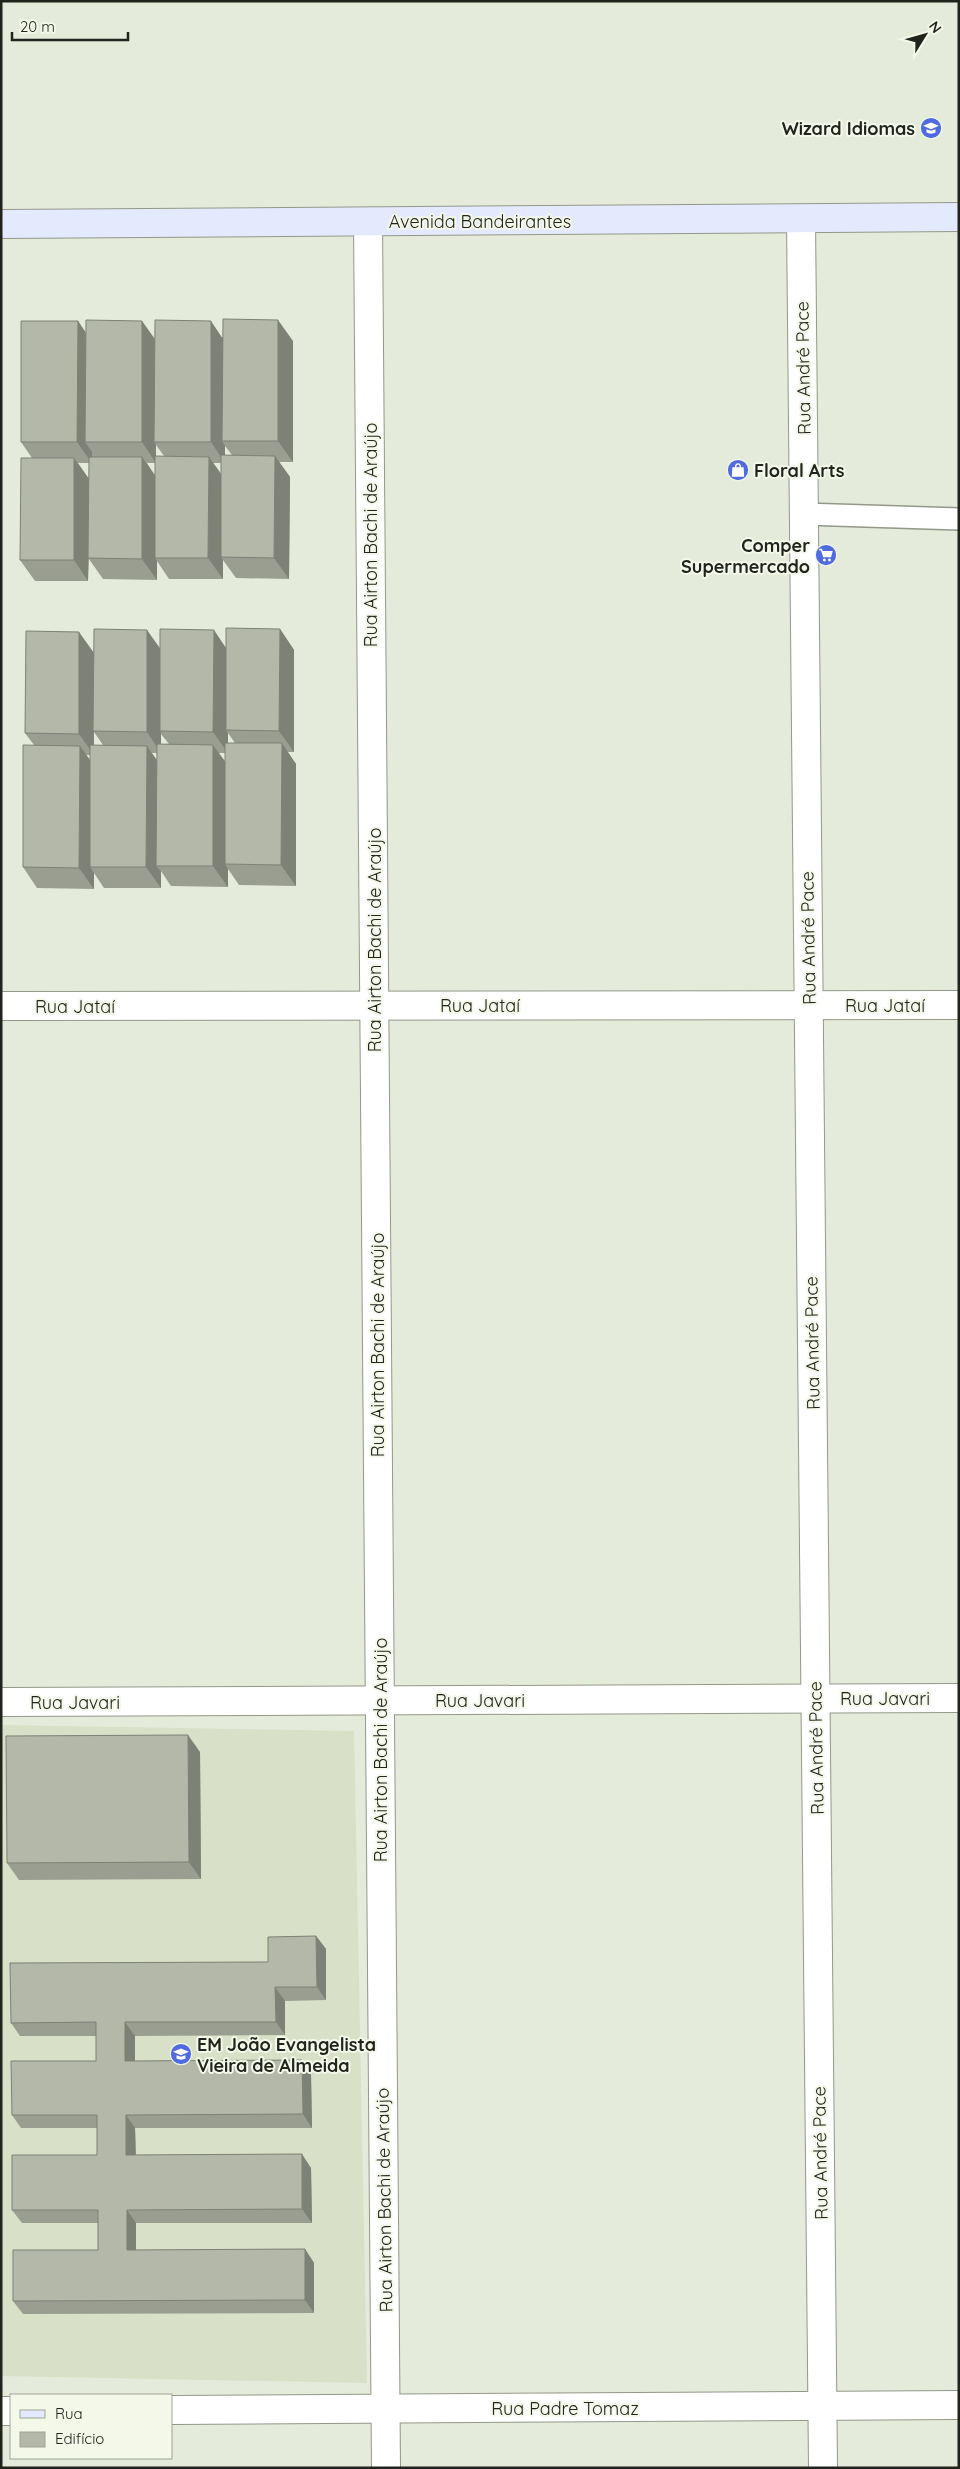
<svg xmlns="http://www.w3.org/2000/svg" width="960" height="2469" viewBox="0 0 960 2469" font-family="Quicksand,sans-serif">
<style>
.built{fill:#d8e0c8}
.lines{fill:none;stroke-linecap:round;stroke-linejoin:round}
.service-casing{stroke:#939889;stroke-width:24}
.minor-casing{stroke:#939889;stroke-width:30}
.secondary-casing{stroke:#939889;stroke-width:30}
.service{stroke:#fff;stroke-width:21}
.minor{stroke:#fff;stroke-width:28}
.secondary{stroke:#e3eafe;stroke-width:28}
.wall{fill:#9a9e90;fill-rule:evenodd}
.shaded-wall{fill:#7d8176}
.building{fill:#b3b8a8;stroke:#7d8176}
.labels{text-anchor:middle;dominant-baseline:central;stroke-width:4;stroke-linejoin:round;paint-order:stroke}
.poi-label{font-size:18px;font-weight:bold;fill:#21231d;stroke:#f3f8e8;text-anchor:end}
.street-label{font-size:18px;fill:#21231d;stroke:#f3f8e8}
</style>
<rect width="100%" height="100%" fill="#e5ebda"/>
<polygon class="built" points="1,1725 354,1731 367,2383 1,2376"/>
<g class="lines">
<g class="service-casing">
<polyline id="service" points="804,514 959,519"/>
</g>
<g class="minor-casing">
<g id="minor">
<polyline points="801,219 823,2468"/>
<polyline points="368,222 386,2468"/>
<polyline points="1,1006 959,1005"/>
<polyline points="1,1702 959,1698"/>
<polyline points="171,2410 959,2405"/>
<polyline points="1,2411 11,2411"/>
</g>
</g>
<g class="secondary-casing">
<polyline id="secondary" points="1,224 959,217"/>
</g>
<use href="#service" class="service"/>
<use href="#minor" class="minor"/>
<use href="#secondary" class="secondary"/>
</g>
<g class="wall">
<path d="M78,321L86,333L155,339L222,337L293,341V462H279L290,477L289,579L236,578L223,560V579H169L157,561V580L103,579L89,559L88,581H35L20,560L32,458L21,442ZM156,445L164,456H156ZM225,446L232,455H225ZM78,463H89V479ZM147,463H155V476ZM213,463H221V474Z"/>
<path d="M280,629L294,650V752H287L296,764V886L239,885L228,869V887L171,886L161,871V888H104L94,873V889L37,888L23,867L34,745L25,733L94,652L160,649L226,647ZM94,732L103,745H94ZM228,733L235,743H228ZM161,734L169,744H161ZM152,753H157V760ZM219,753H225V761ZM86,755H90V760Z"/>
<polygon points="200,1752 201,1879 19,1880 7,1863"/>
<polygon points="316,1936 326,1949 326,2000 285,2001 285,2035 135,2036 135,2061 302,2060 311,2074 312,2128 135,2128 136,2155 311,2168 312,2223 136,2223 136,2250 305,2249 314,2263 314,2313 23,2314 13,2301 98,2250 98,2223 22,2223 12,2210 97,2155 97,2128 21,2128 12,2115 96,2061 96,2036 20,2036 11,2023 268,1962"/>
</g>
<g class="shaded-wall">
<polygon points="278,320 293,341 293,462 278,441"/>
<polygon points="78,321 92,342 85,442 92,452 92,463 77,442"/>
<polygon points="142,321 157,342 154,442 156,445 156,463 142,442"/>
<polygon points="211,321 225,342 222,441 225,446 225,463 211,442"/>
<polygon points="275,456 290,477 289,579 274,558"/>
<polygon points="142,457 157,478 155,558 157,561 157,580 142,559"/>
<polygon points="209,457 224,478 221,557 223,560 223,579 208,558"/>
<polygon points="74,458 89,479 88,581 74,560"/>
<polygon points="280,629 294,650 294,752 279,731"/>
<polygon points="147,630 162,651 160,731 161,734 161,753 147,732"/>
<polygon points="214,630 228,651 226,730 228,733 228,753 213,732"/>
<polygon points="79,632 94,653 94,755 79,734"/>
<polygon points="282,743 296,764 296,886 281,865"/>
<polygon points="213,745 228,766 225,864 228,869 228,887 213,866"/>
<polygon points="80,746 95,767 90,867 94,873 94,889 79,868"/>
<polygon points="147,746 161,767 156,866 161,871 161,888 146,867"/>
<polygon points="188,1735 200,1752 201,1879 189,1862"/>
<polygon points="316,1936 326,1949 326,2000 317,1987"/>
<polygon points="275,1987 285,2001 285,2035 276,2022"/>
<polygon points="125,2022 135,2036 135,2074 125,2061"/>
<polygon points="302,2060 311,2074 312,2128 303,2114"/>
<polygon points="126,2115 135,2128 136,2168 126,2155"/>
<polygon points="302,2154 311,2168 312,2223 302,2209"/>
<polygon points="127,2210 136,2223 136,2263 127,2250"/>
<polygon points="305,2249 314,2263 314,2313 305,2300"/>
</g>
<g class="building">
<polygon points="223,319 278,320 278,441 222,441"/>
<polygon points="86,320 142,321 142,442 85,442"/>
<polygon points="155,320 211,321 211,442 154,442"/>
<polygon points="21,321 78,321 77,442 21,442"/>
<polygon points="221,455 275,456 274,558 221,557"/>
<polygon points="155,456 209,457 208,558 155,558"/>
<polygon points="89,457 142,457 142,559 88,558"/>
<polygon points="21,458 74,458 74,560 20,560"/>
<polygon points="226,628 280,629 279,731 226,730"/>
<polygon points="94,629 147,630 147,732 93,731"/>
<polygon points="160,629 214,630 213,732 160,731"/>
<polygon points="26,631 79,632 79,734 25,733"/>
<polygon points="225,743 282,743 281,865 225,864"/>
<polygon points="157,744 213,745 213,866 156,866"/>
<polygon points="23,745 80,746 79,868 23,867"/>
<polygon points="90,745 147,746 146,867 90,867"/>
<polygon points="188,1735 189,1862 7,1863 6,1736"/>
<polygon points="316,1936 317,1987 275,1987 276,2022 125,2022 125,2061 302,2060 303,2114 126,2115 126,2155 302,2154 302,2209 127,2210 127,2250 305,2249 305,2300 13,2301 13,2250 98,2250 98,2210 12,2210 12,2155 97,2155 97,2115 12,2115 11,2061 96,2061 96,2022 11,2023 10,1963 268,1962 268,1937"/>
</g>
<defs>
<g id="school-disc" transform="scale(1.125)"><circle r="9.5" fill="#506be0" stroke="#f3f8e8"/><path d="M0-5L7-2L0 1L-7-2ZM-4 1L0 2.5L4 1V4Q0 6-4 4Z" fill="#fff"/></g>
<g id="shop-disc" transform="scale(1.125)"><circle r="9.5" fill="#506be0" stroke="#f3f8e8"/><path d="M-5-2.5h2.3a2.7 3.5 0 0 1 5.4 0H5L5.5 6h-11ZM-1.5-2.5h3a1.5 2.3 0 0 0-3 0Z" fill="#fff"/></g>
<g id="supermarket-disc" transform="scale(1.125)"><circle r="9.5" fill="#506be0" stroke="#f3f8e8"/><path d="M-6-5.5h2.5l.6 2H6L4.5 2H-2.5L-4.4-4H-6ZM-1.5 3.2a1.3 1.3 0 1 0 .1 0ZM3 3.2a1.3 1.3 0 1 0 .1 0Z" fill="#fff"/></g>
</defs>
<g fill-rule="evenodd">
<use href="#school-disc" x="931" y="128"/>
<use href="#shop-disc" x="738" y="470"/>
<use href="#supermarket-disc" x="826" y="555"/>
<use href="#school-disc" x="181" y="2054"/>
</g>
<g class="labels">
<g class="poi-label">
<text x="915" y="128">Wizard Idiomas</text>
<text x="754" y="470" text-anchor="start">Floral Arts</text>
<text x="810" y="545">Comper<tspan x="810" dy="21">Supermercado</tspan></text>
<text x="197" y="2044" text-anchor="start">EM João Evangelista<tspan x="197" dy="21">Vieira de Almeida</tspan></text>
</g>
<g class="street-label">
<text x="480" y="221">Avenida Bandeirantes</text>
<text transform="translate(803 368) rotate(-91)">Rua André Pace</text>
<text transform="translate(370 535) rotate(-90)">Rua Airton Bachi de Araújo</text>
<text transform="translate(808 938) rotate(-91)">Rua André Pace</text>
<text transform="translate(374 940) rotate(-90)">Rua Airton Bachi de Araújo</text>
<text x="480" y="1005">Rua Jataí</text>
<text x="885" y="1005">Rua Jataí</text>
<text x="75" y="1006">Rua Jataí</text>
<text transform="translate(812 1343) rotate(-91)">Rua André Pace</text>
<text transform="translate(377 1345) rotate(-90)">Rua Airton Bachi de Araújo</text>
<text x="885" y="1698">Rua Javari</text>
<text x="480" y="1700">Rua Javari</text>
<text x="75" y="1702">Rua Javari</text>
<text transform="translate(816 1748) rotate(-91)">Rua André Pace</text>
<text transform="translate(380 1750) rotate(-90)">Rua Airton Bachi de Araújo</text>
<text transform="translate(820 2153) rotate(-91)">Rua André Pace</text>
<text transform="translate(384 2200) rotate(-91)">Rua Airton Bachi de Araújo</text>
<text x="565" y="2408">Rua Padre Tomaz</text>
</g>
</g>
<rect width="960" height="2469" fill="none" stroke="#21231d" stroke-width="5"/>
<rect x="10" y="2394" width="162" height="65" fill="#f3f8e8" stroke="#9fa397"/>
<rect x="20" y="2410" width="25" height="8" fill="#e3eafe" stroke="#9fa397"/>
<text x="55" y="2419" font-size="15" fill="#21231d">Rua</text>
<rect x="20" y="2432" width="25" height="15" fill="#b3b8a8" stroke="#9fa397"/>
<text x="55" y="2444" font-size="15" fill="#21231d">Edifício</text>
<g transform="translate(925 35) rotate(53)" stroke="#f3f8e8" stroke-width="4" paint-order="stroke">
<path d="M0-4L9 19L0 12L-9 19Z" fill="#21231d"/>
<text y="-8" font-size="14" font-weight="bold" text-anchor="middle" fill="#21231d">N</text>
</g>
<path d="M12 32v8h116v-8" fill="none" stroke="#21231d" stroke-width="2.5"/>
<text x="20" y="32" font-size="15" fill="#21231d" stroke="#f3f8e8" stroke-width="4" paint-order="stroke">20 m</text>
</svg>
